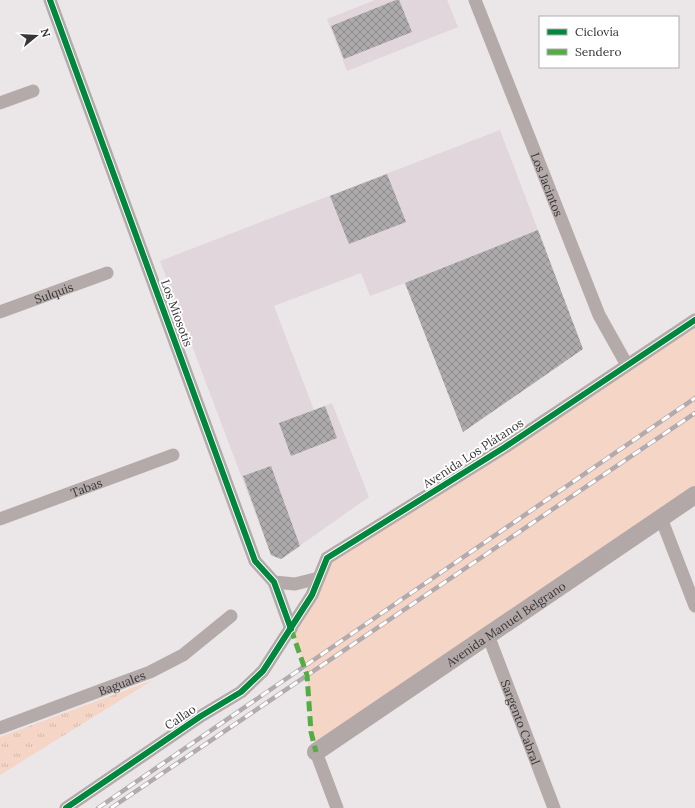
<svg xmlns="http://www.w3.org/2000/svg" width="695" height="808" viewBox="0 0 695 808" font-family="Lora,serif">
<style>
.built{fill:#e1d6db}
.grass{fill:#f5d6c6}
.park{fill:url(#park-tufts)}
.building{fill:url(#building-cross-hatch)}
.lines{fill:none;stroke-linecap:round;stroke-linejoin:round}
.street{stroke:#b4aaaa;stroke-width:13}
.secondary{stroke:#b3a8a8;stroke-width:18}
.rail-casing{stroke:#b2aaac;stroke-width:4.5}
.rail{stroke:#fff;stroke-width:3;stroke-dasharray:9;stroke-linecap:butt}
.quiet{stroke:#55ac45;stroke-width:5;stroke-dasharray:10 5;stroke-linecap:butt}
.cycleway-casing{stroke:#fff;stroke-width:8}
.cycleway{stroke:#00873e;stroke-width:6}
.labels{text-anchor:middle;dominant-baseline:central;stroke-width:4;stroke-linejoin:round;paint-order:stroke}
.street-label{font-size:12px;fill:#383536;stroke:#fff}
</style>
<defs>
<pattern id="park-tufts" width="24" height="20" patternUnits="userSpaceOnUse"><rect width="24" height="20" fill="#f5d6c6"/><path d="M3 7l-1-3M5 7V3M7 7l1-3M15 17l-1-3M17 17v-4M19 17l1-3" fill="none" stroke="#d3b8ab"/></pattern>
<pattern id="building-cross-hatch" width="8" height="8" patternUnits="userSpaceOnUse"><rect width="8" height="8" fill="#acaaab"/><path d="M0 0l8 8M0 8l8-8" fill="none" stroke="#8d8b8c"/></pattern>
</defs>
<rect width="100%" height="100%" fill="#ebe6e8"/>
<g class="built">
<polygon points="375,0 447,0 458,27 347,71 327,19"/>
<polygon points="500,130 583,349 463,432 405,283 370,296 361,273 274,306 314,410 332,403 369,497 281,559 271,555 160,261"/>
</g>
<polygon class="grass" points="695,320 695,495 316,752 311,732 307,675 291,629 327,558"/>
<polygon class="park" points="153,680 0,775 0,737"/>
<g class="building">
<polygon points="396,0 399,0 412,32 344,59 331,26"/>
<polygon points="387,174 406,222 349,244 330,196"/>
<polygon points="538,230 583,349 463,432 405,283"/>
<polygon points="325,406 337,438 291,456 279,423"/>
<polygon points="271,466 300,546 281,559 271,555 243,476"/>
</g>
<g class="lines">
<g class="street">
<polyline points="50,0 255,561 274,582 291,629"/>
<path id="s1" d="M475,0L599,315L627,365"/>
<polyline points="0,103 33,91"/>
<path id="s2" d="M0,312L107,273"/>
<polyline points="661,518 695,606"/>
<path id="s3" d="M0,519L173,455"/>
<polyline points="274,582 295,584 319,578"/>
<path id="s4" d="M488,635L554,808"/>
<path id="s5" d="M0,728L150,672L183,655L231,616"/>
<polyline points="316,752 337,808"/>
<polyline points="66,808 201,716 241,692 263,671 312,595 327,558 505,447 695,320"/>
</g>
<path class="secondary" id="s6" d="M316,752L695,495"/>
<g class="rail-casing">
<g id="rail">
<polyline points="98,808 695,398"/>
<polyline points="111,808 695,413"/>
</g>
</g>
<use href="#rail" class="rail"/>
<polyline class="quiet" points="291,629 307,675 311,732 316,752"/>
<g class="cycleway-casing">
<g id="cycleway">
<polyline points="50,0 255,561 274,582 291,629"/>
<polyline points="66,808 201,716 241,692 263,671 312,595 327,558 505,447 695,320"/>
</g>
</g>
<use href="#cycleway" class="cycleway"/>
</g>
<g class="labels">
<g class="street-label">
<text stroke="none"><textPath href="#s1" startOffset="198">Los Jacintos</textPath></text>
<text stroke="none"><textPath href="#s2" startOffset="57">Sulquis</textPath></text>
<text transform="translate(177 313) rotate(70)">Los Miosotis</text>
<text transform="translate(473 453) rotate(-33)">Avenida Los Plátanos</text>
<text stroke="none"><textPath href="#s3" startOffset="92">Tabas</textPath></text>
<text stroke="none"><textPath href="#s6" startOffset="229">Avenida Manuel Belgrano</textPath></text>
<text stroke="none"><textPath href="#s5" startOffset="130">Baguales</textPath></text>
<text transform="translate(180 717) rotate(-34)">Callao</text>
<text stroke="none"><textPath href="#s4" startOffset="93">Sargento Cabral</textPath></text>
</g>
</g>
<rect x="539" y="16" width="140" height="52" fill="#ffffff" stroke="#afaeaf"/>
<rect x="547" y="29" width="20" height="6" fill="#00873e" stroke="#afaeaf"/>
<text x="575" y="36" font-size="12" fill="#383536">Ciclovía</text>
<rect x="547" y="49" width="20" height="6" fill="#55ac45" stroke="#afaeaf"/>
<text x="575" y="56" font-size="12" fill="#383536">Sendero</text>
<g transform="translate(36 36) rotate(72)" stroke="#ffffff" stroke-width="3" paint-order="stroke">
<path d="M0-3L7 15L0 10L-7 15Z" fill="#383536"/>
<text y="-6" font-size="11" font-weight="bold" text-anchor="middle" fill="#383536">N</text>
</g>
</svg>
